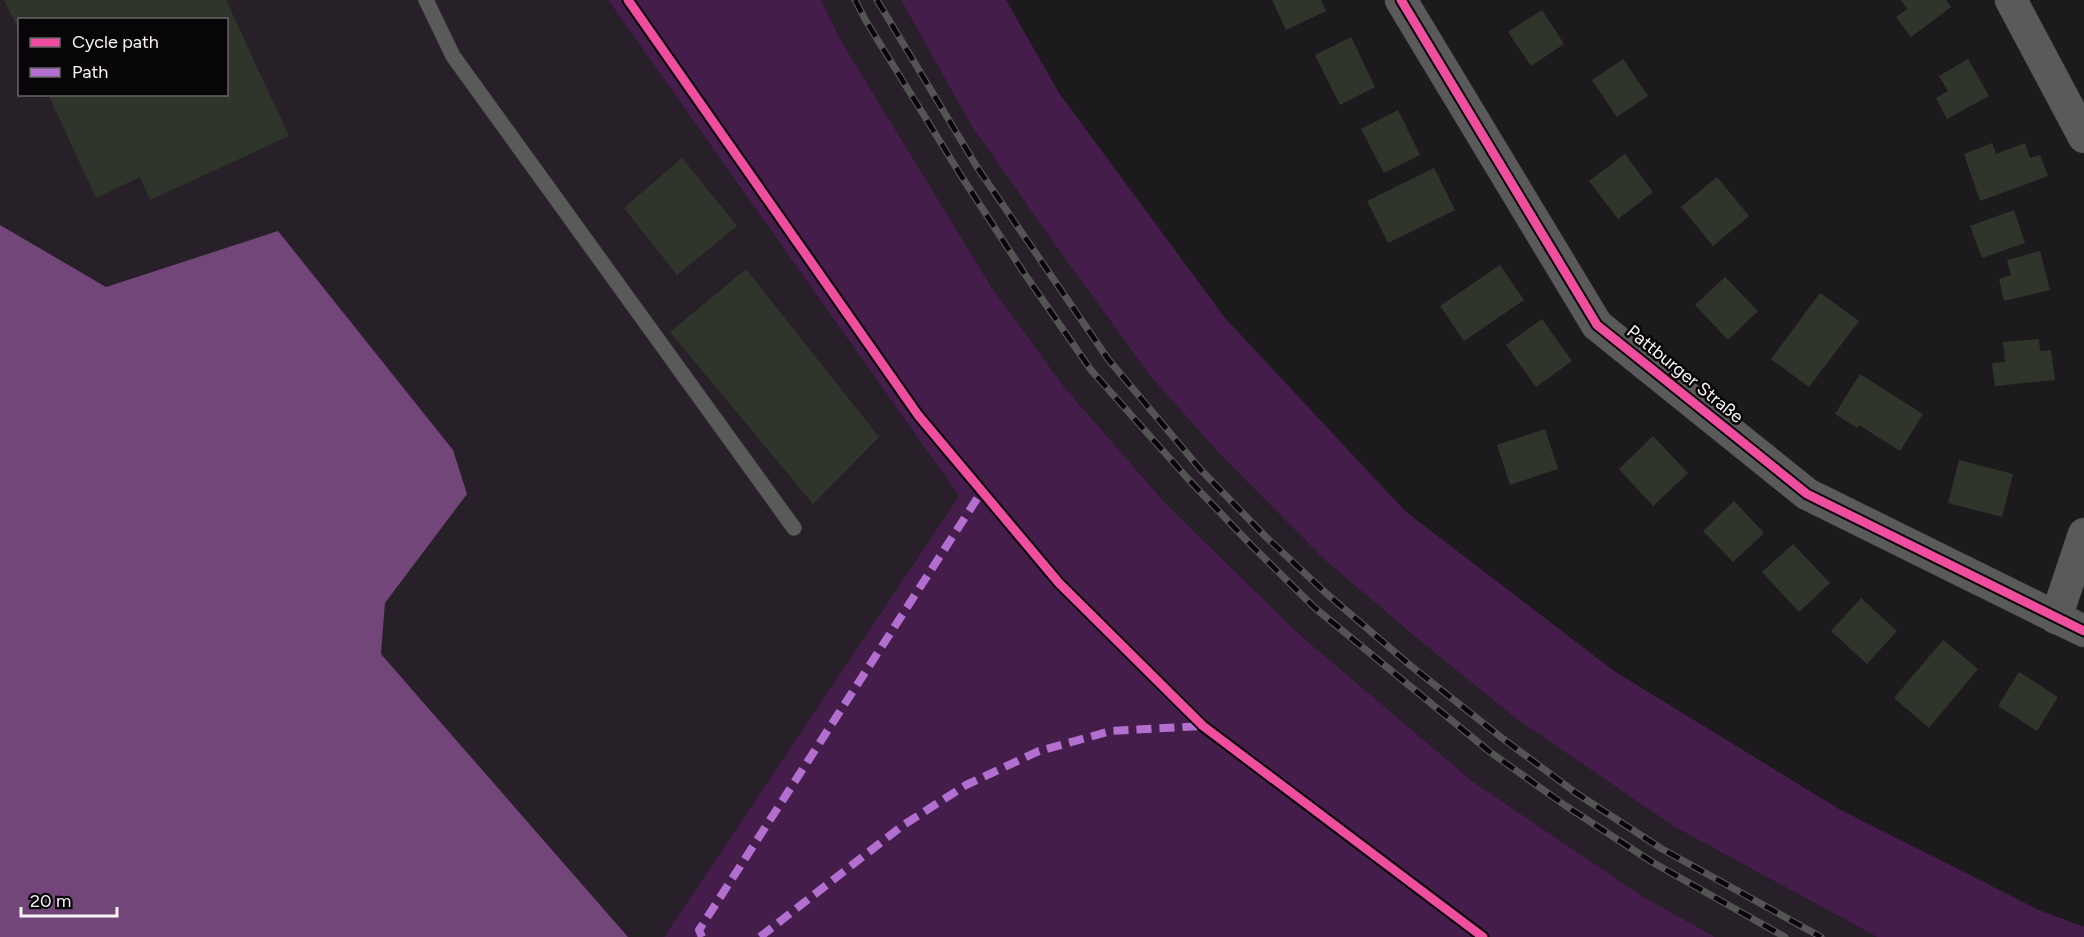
<svg xmlns="http://www.w3.org/2000/svg" width="2084" height="937" viewBox="0 0 2084 937" font-family="Figtree,sans-serif">
<style>
.built{fill:#282029;fill-rule:evenodd}
.green{fill:#441d4a}
.water{fill:#724678}
.building{fill:#30352b}
.lines{fill:none;stroke-linecap:round;stroke-linejoin:round}
.service-casing{stroke:#373537;stroke-width:16}
.minor-casing{stroke:#373537;stroke-width:33}
.service{stroke:#5b5a5b;stroke-width:15}
.minor{stroke:#5b5a5b;stroke-width:32}
.rail-casing{stroke:#555455;stroke-width:7}
.rail{stroke:#070507;stroke-width:4.5;stroke-dasharray:14;stroke-linecap:butt}
.quiet{stroke:#b36fd0;stroke-width:8;stroke-dasharray:15 8;stroke-linecap:butt}
.cycleway-casing{stroke:#070507;stroke-width:13}
.cycleway{stroke:#ef4d9e;stroke-width:9}
.labels{text-anchor:middle;dominant-baseline:central;stroke-width:5;stroke-linejoin:round;paint-order:stroke}
.street-label{font-size:18px;fill:#f7f3f7;stroke:#070507}
</style>
<rect width="100%" height="100%" fill="#1d1a1e"/>
<g class="built">
<path d="M0,0H608L959,496L664,937H628L381,654L385,603L467,494L278,232L106,287L0,225ZM20,20H226V94H20Z"/>
<polygon points="821,0 901,0 971,125 1054,243 1675,827 1877,937 1715,937 1642,896 1472,781 1300,635 1167,505 1065,388 992,288 840,39"/>
</g>
<g class="green">
<polygon points="608,0 821,0 840,39 992,288 1065,388 1167,505 1300,635 1472,781 1642,896 1715,937 664,937 959,496"/>
<polygon points="901,0 1006,0 1059,93 1225,318 1405,511 1614,671 1839,809 2041,911 2084,927 2084,937 1877,937 1675,827 1517,719 1423,643 1325,560 1220,454 1152,378 1054,243 971,125"/>
</g>
<polygon class="water" points="0,225 106,287 278,231 453,450 467,494 385,603 381,654 628,937 0,937"/>
<g class="building">
<polygon points="4,0 226,0 289,136 150,200 140,177 96,198 48,94 226,94 226,20 20,20 20,32"/>
<polygon points="1272,0 1321,0 1326,11 1286,30"/>
<polygon points="1901,0 1946,0 1951,7 1911,37 1896,17 1907,9"/>
<polygon points="1542,10 1564,44 1531,66 1508,32"/>
<polygon points="1351,37 1375,87 1340,105 1315,55"/>
<polygon points="1623,59 1648,96 1617,117 1592,80"/>
<polygon points="1968,59 1989,96 1947,119 1936,98 1948,91 1939,76"/>
<polygon points="1398,110 1420,155 1384,173 1361,129"/>
<polygon points="1992,143 1996,154 2025,143 2030,158 2040,155 2048,176 1980,201 1964,154"/>
<polygon points="1625,154 1653,192 1618,219 1589,181"/>
<polygon points="682,158 737,226 677,275 624,208"/>
<polygon points="1434,168 1455,210 1388,243 1367,201"/>
<polygon points="1717,177 1749,216 1713,246 1681,207"/>
<polygon points="2014,210 2025,243 1982,258 1970,226"/>
<polygon points="2040,251 2050,290 2004,301 1999,279 2011,275 2007,260"/>
<polygon points="1500,265 1524,300 1464,341 1440,306"/>
<polygon points="746,269 879,437 813,504 670,332"/>
<polygon points="1725,277 1758,311 1728,340 1695,305"/>
<polygon points="1820,293 1859,321 1809,387 1771,359"/>
<polygon points="1542,319 1572,361 1536,387 1506,345"/>
<polygon points="2039,339 2040,351 2051,350 2055,380 1995,386 1992,363 2005,362 2003,342"/>
<polygon points="1860,374 1923,414 1900,451 1859,425 1857,428 1835,414"/>
<polygon points="1545,429 1558,469 1510,485 1497,445"/>
<polygon points="1653,436 1688,473 1653,506 1619,469"/>
<polygon points="1959,460 2013,474 2002,517 1948,503"/>
<polygon points="1734,501 1764,533 1733,562 1703,531"/>
<polygon points="1793,544 1830,583 1799,612 1762,572"/>
<polygon points="1861,598 1897,631 1867,664 1831,631"/>
<polygon points="1943,640 1978,669 1929,728 1894,698"/>
<polygon points="2019,672 2058,697 2037,731 1998,706"/>
</g>
<g class="lines">
<g class="service-casing">
<polyline id="service" points="426,0 453,56 794,528"/>
</g>
<g class="minor-casing">
<g id="minor">
<polyline points="1401,0 1597,325 1807,494 2084,631"/>
<polyline points="2011,0 2084,137"/>
<polyline points="2056,618 2084,534"/>
</g>
</g>
<use href="#service" class="service"/>
<use href="#minor" class="minor"/>
<g class="rail-casing">
<g id="rail">
<polyline points="855,0 866,21 960,174 1022,270 1091,370 1189,480 1252,546 1315,608 1490,752 1566,806 1652,862 1785,937"/>
<polyline points="877,0 977,167 1108,359 1201,470 1265,536 1327,594 1411,666 1502,738 1576,793 1662,849 1821,937"/>
</g>
</g>
<use href="#rail" class="rail"/>
<g class="quiet">
<polyline points="702,937 699,930 982,491"/>
<polyline points="760,937 902,826 966,785 1039,751 1111,731 1203,726"/>
</g>
<g class="cycleway-casing">
<g id="cycleway">
<polyline points="628,0 918,415 1059,583 1203,726 1483,937"/>
<polyline points="1401,0 1597,325 1807,494 2084,631"/>
</g>
</g>
<use href="#cycleway" class="cycleway"/>
</g>
<g class="labels">
<g class="street-label">
<text transform="translate(1685 374) rotate(39)">Pattburger Straße</text>
</g>
</g>
<rect x="18" y="18" width="210" height="78" fill="#070507" stroke="#676467" stroke-width="1.5"/>
<rect x="30" y="38" width="30" height="9" fill="#ef4d9e" stroke="#676467" stroke-width="1.5"/>
<text x="72" y="48" font-size="18" fill="#f7f3f7">Cycle path</text>
<rect x="30" y="68" width="30" height="9" fill="#b36fd0" stroke="#676467" stroke-width="1.5"/>
<text x="72" y="78" font-size="18" fill="#f7f3f7">Path</text>
<path d="M21 907v9h96v-9" fill="none" stroke="#f7f3f7" stroke-width="3"/>
<text x="30" y="907" font-size="18" fill="#f7f3f7" stroke="#070507" stroke-width="4.5" paint-order="stroke">20 m</text>
</svg>
